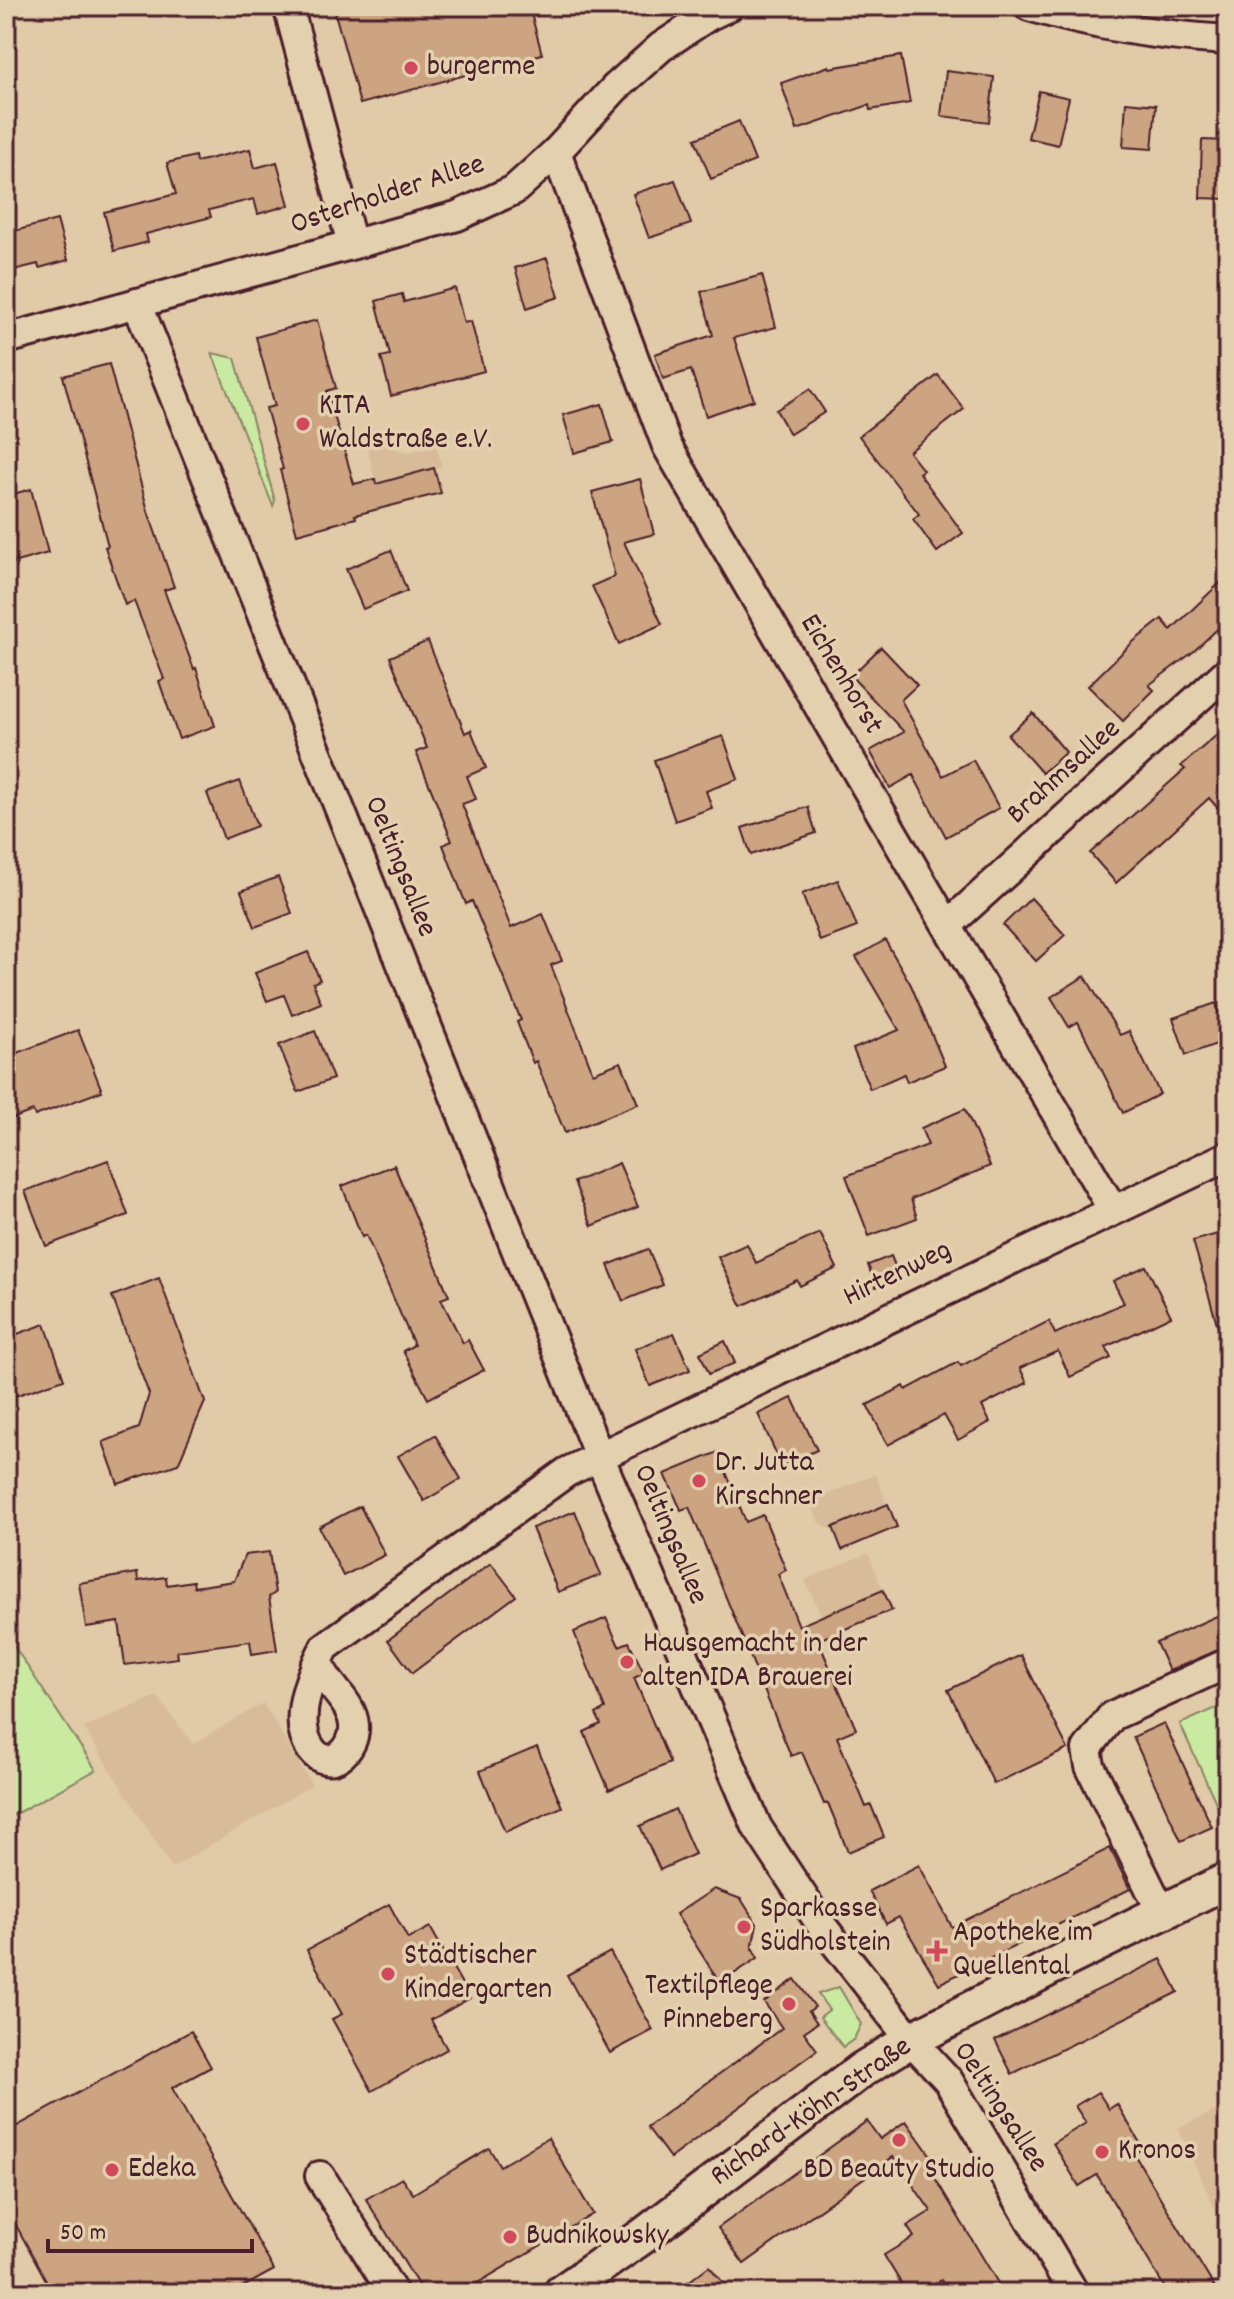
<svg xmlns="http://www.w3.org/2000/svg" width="1234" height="2299" viewBox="0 0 1234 2299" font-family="Dekko,sans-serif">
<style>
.built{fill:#d8bc9a}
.green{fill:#caeaa2;stroke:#8a8466;stroke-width:2}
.building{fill:#cca481;stroke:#4a1f2b;stroke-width:2}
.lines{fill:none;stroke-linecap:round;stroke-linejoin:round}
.minor-casing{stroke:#4a1f2b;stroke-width:34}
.tertiary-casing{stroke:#4a1f2b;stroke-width:40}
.minor{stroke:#e3d0ae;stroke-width:28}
.tertiary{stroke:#e3d0ae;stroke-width:34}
.poi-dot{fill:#d1495b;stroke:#e3d0ae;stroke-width:3}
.labels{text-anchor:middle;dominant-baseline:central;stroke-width:7;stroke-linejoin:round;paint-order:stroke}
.poi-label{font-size:30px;fill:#4a1f2b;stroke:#e3d0ae;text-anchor:start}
.street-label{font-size:30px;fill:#4a1f2b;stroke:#e3d0ae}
</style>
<rect width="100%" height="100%" fill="#e1caa7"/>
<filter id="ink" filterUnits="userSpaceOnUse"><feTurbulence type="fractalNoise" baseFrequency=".0125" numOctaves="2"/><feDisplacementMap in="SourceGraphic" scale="16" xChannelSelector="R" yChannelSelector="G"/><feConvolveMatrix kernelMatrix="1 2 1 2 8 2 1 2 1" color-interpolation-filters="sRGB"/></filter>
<g filter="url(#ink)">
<g class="built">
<polygon points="373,429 383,441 396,449 409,452 436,445 442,466 376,483 363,432"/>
<polygon points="875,1474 887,1504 838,1524 834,1530 819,1523 810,1502"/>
<polygon points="868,1553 883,1590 821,1616 805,1580"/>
<polygon points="157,1696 193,1744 263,1703 312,1785 172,1868 84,1728"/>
<polygon points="1228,2105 1228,2237 1178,2128"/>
</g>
<g class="green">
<polygon points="212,353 235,358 275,501 273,506"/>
<polygon points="6,1634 96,1770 6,1819"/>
<polygon points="1228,1703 1228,1829 1180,1724"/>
<polygon points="839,1987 861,2024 854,2039 843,2047 820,2017 829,2010 818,1994"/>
</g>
<g class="building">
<polygon points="333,6 529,6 542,54 360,104"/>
<polygon points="901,56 910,103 870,110 869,105 797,130 781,83 829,66 829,68"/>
<polygon points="946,71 994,77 989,122 941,116"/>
<polygon points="1039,91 1069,98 1058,145 1028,138"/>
<polygon points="1126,102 1156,105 1152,149 1123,147"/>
<polygon points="739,121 755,161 711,179 695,139"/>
<polygon points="1202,140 1228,141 1228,199 1200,198"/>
<polygon points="250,149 255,168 277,162 289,205 258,214 254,199 209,210 211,217 146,234 148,242 114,251 104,212 176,194 167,163 195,156 196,162"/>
<polygon points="675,180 691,224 649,238 633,194"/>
<polygon points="57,220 68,260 39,268 38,264 6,272 6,233"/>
<polygon points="547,258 559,297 527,308 515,268"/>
<polygon points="762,275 776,327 734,338 754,400 706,416 691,370 663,379 655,354 713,335 701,292"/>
<polygon points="455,288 464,323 471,321 484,371 391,396 381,357 390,355 376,301 402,294 404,302"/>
<polygon points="317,320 336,388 327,391 354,484 375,479 376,484 434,468 441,493 355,515 356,518 297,534 280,470 283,469 266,408 275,406 256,337"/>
<polygon points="109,364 148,511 174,587 164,590 194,669 196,668 215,726 179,739 159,681 164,679 134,601 125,605 105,547 108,546 63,376"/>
<polygon points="938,375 964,409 909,452 923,470 919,473 963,533 937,552 913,519 919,514 859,436"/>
<polygon points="810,389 825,412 790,434 776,410"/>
<polygon points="602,404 613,442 574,453 563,415"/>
<polygon points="640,479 654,534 624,542 662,624 619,644 592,586 615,576 592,492"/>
<polygon points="31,489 48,553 6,565 6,496"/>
<polygon points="391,550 407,591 363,609 346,569"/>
<polygon points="1228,575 1228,619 1193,652 1149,685 1154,690 1123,721 1088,686 1133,642 1162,619 1171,630"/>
<polygon points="428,641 465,733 471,730 486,768 467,776 476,799 462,804 511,928 543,914 562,961 551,965 593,1073 621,1062 638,1104 565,1133 536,1061 533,1063 517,1022 521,1020 472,901 466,904 443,845 452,841 416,752 427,748 390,657"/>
<polygon points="881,647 917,685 901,700 943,776 973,760 999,808 946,837 913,775 890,788 870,751 904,732 851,676"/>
<polygon points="1033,713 1066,752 1042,773 1008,735"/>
<polygon points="1218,734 1228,746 1228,820 1209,798 1116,883 1090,853 1185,769 1181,766"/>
<polygon points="723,736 738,779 706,791 712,808 675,821 654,760"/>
<polygon points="240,781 257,826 224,839 207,793"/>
<polygon points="808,807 816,833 751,855 742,828"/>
<polygon points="278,877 292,913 255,927 241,891"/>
<polygon points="838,880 857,927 820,941 802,894"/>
<polygon points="1031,898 1065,935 1036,961 1003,925"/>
<polygon points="885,940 911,985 945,1066 907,1082 904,1074 870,1089 853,1049 899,1030 856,957"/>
<polygon points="308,952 320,980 313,983 321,1003 292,1015 284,995 267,1001 255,973"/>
<polygon points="1085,976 1120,1035 1129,1031 1160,1094 1123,1113 1078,1022 1069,1027 1051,997"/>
<polygon points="1216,1003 1228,1040 1186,1055 1173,1018"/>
<polygon points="78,1030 102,1091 35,1116 33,1111 6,1121 6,1057"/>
<polygon points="315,1031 333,1079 298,1092 279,1045"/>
<polygon points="965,1109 990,1166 911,1199 917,1218 869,1236 846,1176 928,1145 921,1128"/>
<polygon points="108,1160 128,1215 46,1246 25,1191"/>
<polygon points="619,1163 638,1207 592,1226 574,1182"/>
<polygon points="394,1165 449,1296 441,1299 463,1343 468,1340 484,1370 428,1399 403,1351 414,1345 366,1235 362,1237 342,1186"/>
<polygon points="1228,1231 1228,1340 1222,1341 1193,1241"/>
<polygon points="820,1233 837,1268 800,1286 797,1280 742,1306 718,1257 747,1244 756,1263"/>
<polygon points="648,1249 663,1285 623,1301 608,1265"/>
<polygon points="891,1256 900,1278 876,1287 868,1265"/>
<polygon points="1146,1266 1171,1316 1106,1347 1111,1358 1070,1377 1058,1351 1020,1368 1027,1383 982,1406 990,1422 958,1440 944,1415 888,1445 867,1405 904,1386 906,1390 958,1362 961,1366 1049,1321 1055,1334 1124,1303 1113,1281"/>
<polygon points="159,1278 205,1402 178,1464 118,1484 103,1442 139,1428 149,1394 112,1296"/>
<polygon points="45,1324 64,1379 6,1399 6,1338"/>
<polygon points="674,1333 690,1370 650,1386 635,1349"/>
<polygon points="725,1341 735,1363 709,1374 700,1353"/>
<polygon points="792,1398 817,1450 782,1466 758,1414"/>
<polygon points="435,1435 461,1479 424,1501 398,1456"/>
<polygon points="718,1452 746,1522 763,1515 786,1570 778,1574 799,1626 883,1590 892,1610 818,1640 856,1729 837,1737 866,1807 871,1805 884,1837 848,1852 828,1803 824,1804 802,1752 791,1756 689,1507 681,1510 665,1474"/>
<polygon points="888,1504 897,1527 842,1550 833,1527"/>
<polygon points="360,1506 385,1555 343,1576 319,1527"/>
<polygon points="575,1511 601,1575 558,1592 532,1528"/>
<polygon points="269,1552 275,1593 269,1597 277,1650 252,1654 250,1641 177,1651 178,1658 125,1665 119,1622 86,1627 79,1583 137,1573 138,1581 166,1577 167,1585 193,1581 194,1587 234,1581 245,1555"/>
<polygon points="491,1563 516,1596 412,1673 388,1640"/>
<polygon points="1228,1611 1228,1646 1169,1671 1156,1643"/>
<polygon points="606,1618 619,1646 629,1642 644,1673 634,1678 670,1763 609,1790 584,1732 601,1724 596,1714 605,1709 574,1632"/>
<polygon points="1021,1655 1068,1749 994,1784 948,1690"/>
<polygon points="1164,1723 1212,1827 1181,1841 1133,1737"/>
<polygon points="537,1747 562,1807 505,1832 480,1771"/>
<polygon points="675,1809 695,1854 660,1870 640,1826"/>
<polygon points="1110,1848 1130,1889 939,1984 899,1917 886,1924 869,1891 919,1865 952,1927"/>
<polygon points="714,1889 741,1899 757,1924 752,1947 758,1958 720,1983 676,1914"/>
<polygon points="389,1904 408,1939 430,1927 470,1998 431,2020 447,2049 372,2091 332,2019 342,2014 307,1950"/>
<polygon points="610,1952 653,2030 610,2053 567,1975"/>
<polygon points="1161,1959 1178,1992 1012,2074 995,2040"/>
<polygon points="795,1979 815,2007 809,2011 817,2023 804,2032 817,2050 670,2158 647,2127 782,2028 764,2002"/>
<polygon points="191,2031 211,2067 172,2088 274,2270 232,2293 53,2293 6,2207 6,2132"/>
<polygon points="1098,2092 1109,2109 1117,2104 1143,2148 1134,2154 1218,2293 1168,2293 1097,2175 1079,2186 1053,2143 1086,2123 1075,2106"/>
<polygon points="867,2121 880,2139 906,2121 939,2167 932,2173 1004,2293 949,2293 941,2280 919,2293 907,2293 884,2255 914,2237 907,2226 931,2211 893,2157 744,2264 718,2228"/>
<polygon points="548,2138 593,2214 461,2293 426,2293 420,2288 366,2199 402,2178 413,2194 489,2148 500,2166"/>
<polygon points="709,2266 732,2293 674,2293"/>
</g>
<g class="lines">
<g class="minor-casing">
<g id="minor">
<polyline points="288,6 352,244"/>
<path d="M1029,6C1095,26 1159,36 1228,40"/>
<polyline points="556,152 667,446 1113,1210"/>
<polyline points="137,303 599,1456 757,1827 822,1926 911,2040 948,2080 1074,2293"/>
<polyline points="6,339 457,216 514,190 556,152 615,88 661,47 708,16 729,6"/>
<polyline points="948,925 1228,671"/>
<path d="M318,1661C324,1685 352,1700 354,1725C356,1750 329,1774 311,1749C291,1721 311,1674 325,1647L567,1472L1228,1156"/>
<polyline points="1162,1913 1090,1766 1087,1749 1112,1716 1228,1663"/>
<polyline points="320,2176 393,2293"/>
</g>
</g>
<g class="tertiary-casing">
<polyline id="tertiary" points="561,2293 643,2236 863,2069 911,2040 1069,1958 1228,1880"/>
</g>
<use href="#minor" class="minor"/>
<use href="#tertiary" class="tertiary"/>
</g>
</g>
<g class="poi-dot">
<circle cx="411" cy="68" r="8"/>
<circle cx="303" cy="424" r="8"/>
<circle cx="699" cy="1481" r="8"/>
<circle cx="627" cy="1662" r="8"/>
<circle cx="744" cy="1927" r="8"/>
<path d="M933 1939h8v8h8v8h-8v8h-8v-8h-8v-8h8z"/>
<circle cx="388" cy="1974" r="8"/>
<circle cx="789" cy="2004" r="8"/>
<circle cx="899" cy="2140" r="8"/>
<circle cx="1102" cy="2152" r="8"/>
<circle cx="112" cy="2170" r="8"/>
<circle cx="510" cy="2237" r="8"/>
</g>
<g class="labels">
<g class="poi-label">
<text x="427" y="68">burgerme</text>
<text x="319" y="407">KITA<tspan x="319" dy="34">Waldstraße e.V.</tspan></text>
<text x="715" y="1464">Dr. Jutta<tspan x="715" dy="34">Kirschner</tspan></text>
<text x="643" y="1645">Hausgemacht in der<tspan x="643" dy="34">alten IDA Brauerei</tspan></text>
<text x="760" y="1910">Sparkasse<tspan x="760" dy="34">Südholstein</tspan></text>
<text x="953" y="1934">Apotheke im<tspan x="953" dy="34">Quellental</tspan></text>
<text x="404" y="1957">Städtischer<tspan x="404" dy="34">Kindergarten</tspan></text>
<text x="773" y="1987" text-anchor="end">Textilpflege<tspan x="773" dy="34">Pinneberg</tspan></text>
<text x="1118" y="2152">Kronos</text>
<text x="128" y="2170">Edeka</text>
<text x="899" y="2171" text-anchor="middle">BD Beauty Studio</text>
<text x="526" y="2237">Budnikowsky</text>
</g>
<g class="street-label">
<text transform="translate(388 196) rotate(-18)">Osterholder Allee</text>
<text transform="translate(840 675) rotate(59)">Eichenhorst</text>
<text transform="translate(1065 773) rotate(-42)">Brahmsallee</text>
<text transform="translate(399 867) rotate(68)">Oeltingsallee</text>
<text transform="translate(898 1275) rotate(-26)">Hirtenweg</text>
<text transform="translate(669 1535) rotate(67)">Oeltingsallee</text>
<text transform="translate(999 2108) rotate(57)">Oeltingsallee</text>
<text transform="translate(812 2113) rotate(-35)">Richard-Köhn-Straße</text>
</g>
</g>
<rect width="1234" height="2299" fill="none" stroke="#e3d0ae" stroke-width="32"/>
<rect x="16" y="16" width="1202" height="2267" fill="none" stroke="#4a1f2b" stroke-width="3" filter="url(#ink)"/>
<path d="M48 2239v12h204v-12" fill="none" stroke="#4a1f2b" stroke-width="4"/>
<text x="60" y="2239" font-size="24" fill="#4a1f2b" stroke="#e3d0ae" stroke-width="6" paint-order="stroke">50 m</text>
</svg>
